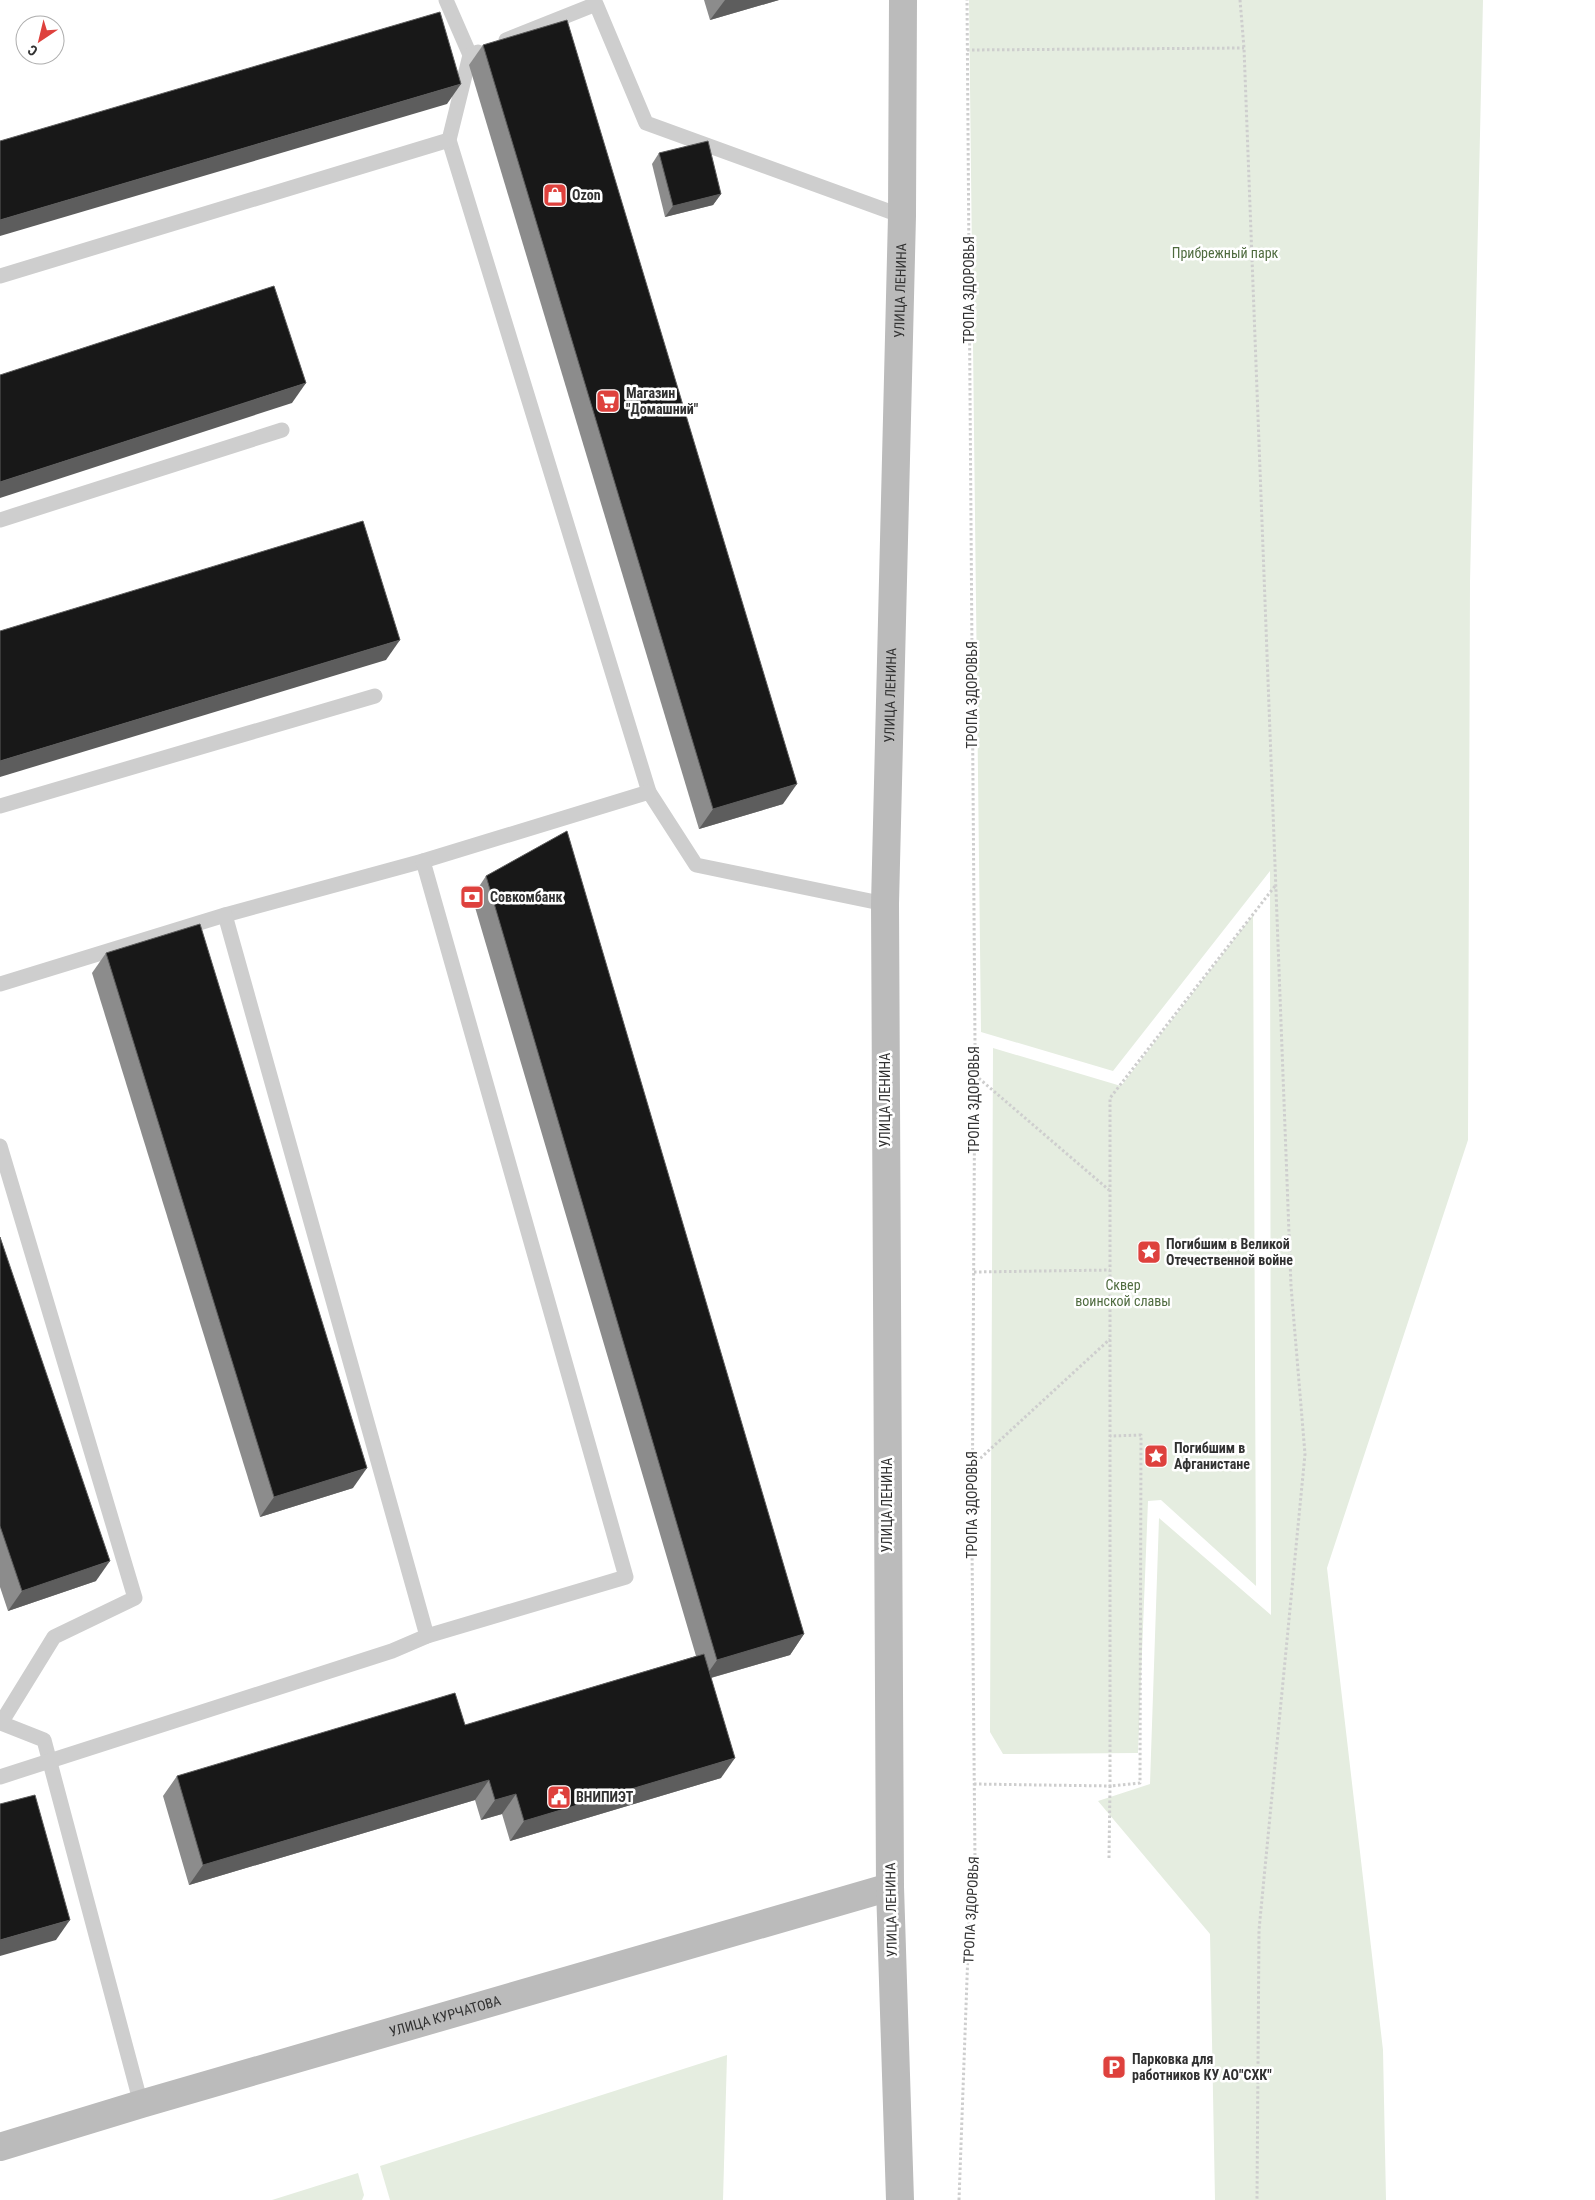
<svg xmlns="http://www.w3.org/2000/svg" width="1595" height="2200" viewBox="0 0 1595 2200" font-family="'Roboto Condensed',sans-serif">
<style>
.green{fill:#e5ede0}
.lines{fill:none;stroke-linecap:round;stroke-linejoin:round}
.path{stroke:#cecece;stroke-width:3;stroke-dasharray:2.5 2.5;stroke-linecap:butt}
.lane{stroke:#cecece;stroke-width:15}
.secondary{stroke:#bbb;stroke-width:28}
.wall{fill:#8c8c8c}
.shaded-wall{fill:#5d5d5d}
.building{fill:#181818;stroke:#5d5d5d}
.labels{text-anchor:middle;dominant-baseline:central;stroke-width:5;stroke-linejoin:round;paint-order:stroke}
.poi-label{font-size:14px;font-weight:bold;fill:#313131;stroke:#fff;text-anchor:start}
.park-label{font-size:14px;fill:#4f6b3f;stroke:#fff}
.street-label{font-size:14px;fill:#313131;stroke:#fff}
</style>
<rect width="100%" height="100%" fill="#fff"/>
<g class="green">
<polygon points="969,0 1483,0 1470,582 1468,1140 1327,1568 1383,2050 1386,2200 1215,2200 1210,1934 1098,1801 1150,1784 1159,1518 1271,1615 1270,871 1113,1071 981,1032"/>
<polygon points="1253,915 1256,1586 1161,1500 1148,1501 1138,1753 1003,1754 990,1732 993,1048 1121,1086"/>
<polygon points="727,2055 723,2200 390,2200 380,2166"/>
<polygon points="358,2173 364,2195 362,2200 272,2200"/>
</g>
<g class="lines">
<g class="path">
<polyline points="1240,0 1244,48 1291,1286 1305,1454 1259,1930 1257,2200"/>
<polyline points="967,50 1244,48"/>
<polyline points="975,1075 1109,1190"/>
<polyline points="974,1272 1110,1270"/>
<polyline points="973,1465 1110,1339"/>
<polyline points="974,1784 1110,1786 1110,1098 1275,886"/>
<polyline points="1109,1858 1110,1786 1140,1783 1141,1435 1110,1436"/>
<polyline points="959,2200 969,1924 975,1861 972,1545 975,1045 967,0"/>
</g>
<g class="lane">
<polyline points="446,0 470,55 478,52"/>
<polyline points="506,40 596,4 646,123 902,216"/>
<polyline points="470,55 449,140 649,792"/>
<polyline points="0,276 449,140"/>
<polyline points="0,520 282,430"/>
<polyline points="0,806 375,696"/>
<polyline points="423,861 225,915 427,1636"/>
<polyline points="0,984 225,915"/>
<polyline points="0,1146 135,1598 54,1637 1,1723 44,1740 141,2104"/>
<polyline points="0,1777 392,1651 427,1636 626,1577 423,861 649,792 696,865 885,904"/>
</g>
<g class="secondary">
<path id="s1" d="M0,2147L141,2104L890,1887"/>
<path id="s2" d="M900,2200L890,1887L885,904L902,216L903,0"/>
</g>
</g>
<g class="wall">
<polygon points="704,0 779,0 710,20"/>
<polygon points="483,45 783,804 699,829 469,65"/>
<polygon points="659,153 721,194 713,205 665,217 652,164"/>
<polygon points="486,876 804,1634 790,1655 711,1678 721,1778 510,1841 502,1814 481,1820 475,1800 189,1885 163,1796 177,1776 465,1725 696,1656 472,897"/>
<polygon points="106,953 353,1488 260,1517 92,973"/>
<polygon points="0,1237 96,1581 8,1611 0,1587"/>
</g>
<g class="shaded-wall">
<polygon points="725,0 779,0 710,20"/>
<polygon points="461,84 447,104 0,236 0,220"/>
<polygon points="721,194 713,205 665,217 673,206"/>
<polygon points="306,383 292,403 0,498 0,482"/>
<polygon points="400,640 386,660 0,777 0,761"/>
<polygon points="797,784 783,804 699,829 713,809"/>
<polygon points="367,1468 353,1488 260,1517 274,1497"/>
<polygon points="110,1561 96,1581 8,1611 22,1591"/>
<polygon points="804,1634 790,1655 703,1680 717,1660"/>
<polygon points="735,1758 721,1778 510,1841 524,1821"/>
<polygon points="489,1780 475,1800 189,1885 203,1865"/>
<polygon points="516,1794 502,1814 481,1820 495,1800"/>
<polygon points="70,1920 56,1940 0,1956 0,1940"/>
</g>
<g class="building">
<polygon points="440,12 461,84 0,220 0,141"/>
<polygon points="567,20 797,784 713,809 483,45"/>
<polygon points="708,141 721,194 673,206 659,153"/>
<polygon points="274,286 306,383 0,482 0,375"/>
<polygon points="363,521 400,640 0,761 0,631"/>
<polygon points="567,831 804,1634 717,1660 486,876"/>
<polygon points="200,924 367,1468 274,1497 106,953"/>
<polygon points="0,1237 110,1561 22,1591 0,1526"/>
<polygon points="704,1654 735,1758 524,1821 516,1794 495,1800 489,1780 203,1865 177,1776 455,1693 465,1725"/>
<polygon points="35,1795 70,1920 0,1940 0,1804"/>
</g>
<defs>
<g id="shop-square" transform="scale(1.25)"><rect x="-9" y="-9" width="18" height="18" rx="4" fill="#de413d" stroke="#fff"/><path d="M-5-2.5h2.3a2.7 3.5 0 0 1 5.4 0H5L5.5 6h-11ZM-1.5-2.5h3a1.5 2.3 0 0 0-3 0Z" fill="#fff"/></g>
<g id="supermarket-square" transform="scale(1.25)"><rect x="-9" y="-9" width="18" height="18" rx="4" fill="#de413d" stroke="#fff"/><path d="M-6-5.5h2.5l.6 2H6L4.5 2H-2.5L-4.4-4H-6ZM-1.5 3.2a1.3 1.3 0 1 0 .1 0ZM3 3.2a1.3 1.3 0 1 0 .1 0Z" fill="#fff"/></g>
<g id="bank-square" transform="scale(1.25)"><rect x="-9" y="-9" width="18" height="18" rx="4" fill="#de413d" stroke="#fff"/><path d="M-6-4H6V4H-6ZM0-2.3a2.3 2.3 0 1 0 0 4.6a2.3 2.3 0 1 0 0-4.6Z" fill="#fff"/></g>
<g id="sight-square" transform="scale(1.25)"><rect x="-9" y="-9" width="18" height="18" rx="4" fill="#de413d" stroke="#fff"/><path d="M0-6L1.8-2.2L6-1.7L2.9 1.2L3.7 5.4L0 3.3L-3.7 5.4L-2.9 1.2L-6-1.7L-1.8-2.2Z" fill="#fff"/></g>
<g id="civic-square" transform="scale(1.25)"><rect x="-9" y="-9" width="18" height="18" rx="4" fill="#de413d" stroke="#fff"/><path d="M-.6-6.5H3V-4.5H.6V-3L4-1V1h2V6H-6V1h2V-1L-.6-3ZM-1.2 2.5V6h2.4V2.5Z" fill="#fff"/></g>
<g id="parking-square" transform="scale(1.25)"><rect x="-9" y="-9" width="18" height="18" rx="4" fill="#de413d" stroke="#fff"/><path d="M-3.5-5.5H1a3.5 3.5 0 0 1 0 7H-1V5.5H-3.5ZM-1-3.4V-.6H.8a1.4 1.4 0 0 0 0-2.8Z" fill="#fff"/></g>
</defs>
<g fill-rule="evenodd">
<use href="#shop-square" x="555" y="195"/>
<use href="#supermarket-square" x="608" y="401"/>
<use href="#bank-square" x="472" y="897"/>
<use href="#sight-square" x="1149" y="1252"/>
<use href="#sight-square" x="1156" y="1456"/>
<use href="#civic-square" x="559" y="1797"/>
<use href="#parking-square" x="1114" y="2067"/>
</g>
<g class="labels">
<g class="poi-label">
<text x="572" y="195">Ozon</text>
<text x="626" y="393">Магазин<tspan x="626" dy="16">"Домашний"</tspan></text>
<text x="490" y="897">Совкомбанк</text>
<text x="1166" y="1244">Погибшим в Великой<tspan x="1166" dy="16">Отечественной войне</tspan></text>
<text x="1174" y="1448">Погибшим в<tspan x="1174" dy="16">Афганистане</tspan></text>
<text x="576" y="1797">ВНИПИЭТ</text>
<text x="1132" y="2059">Парковка для<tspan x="1132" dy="16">работников КУ АО"СХК"</tspan></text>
</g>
<g class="park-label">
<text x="1225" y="253">Прибрежный парк</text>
<text x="1123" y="1285">Сквер<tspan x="1123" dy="16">воинской славы</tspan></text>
</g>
<g class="street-label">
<text stroke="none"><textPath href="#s2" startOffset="1910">УЛИЦА ЛЕНИНА</textPath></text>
<text transform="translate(969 290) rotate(-90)">ТРОПА ЗДОРОВЬЯ</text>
<text stroke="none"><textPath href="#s2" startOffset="1505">УЛИЦА ЛЕНИНА</textPath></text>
<text transform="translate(972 695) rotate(-90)">ТРОПА ЗДОРОВЬЯ</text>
<text transform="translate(885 1100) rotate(-90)">УЛИЦА ЛЕНИНА</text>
<text transform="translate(974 1100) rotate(-90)">ТРОПА ЗДОРОВЬЯ</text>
<text transform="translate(887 1505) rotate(-90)">УЛИЦА ЛЕНИНА</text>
<text transform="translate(972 1505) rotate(-90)">ТРОПА ЗДОРОВЬЯ</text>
<text transform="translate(891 1910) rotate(-91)">УЛИЦА ЛЕНИНА</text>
<text transform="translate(971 1910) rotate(-87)">ТРОПА ЗДОРОВЬЯ</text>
<text stroke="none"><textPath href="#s1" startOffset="464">УЛИЦА КУРЧАТОВА</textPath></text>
</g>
</g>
<g transform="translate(40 40) rotate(215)"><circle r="24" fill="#ffffff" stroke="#adadad"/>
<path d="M0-4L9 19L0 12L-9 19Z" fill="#de413d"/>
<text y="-8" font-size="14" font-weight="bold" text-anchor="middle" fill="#313131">С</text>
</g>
</svg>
